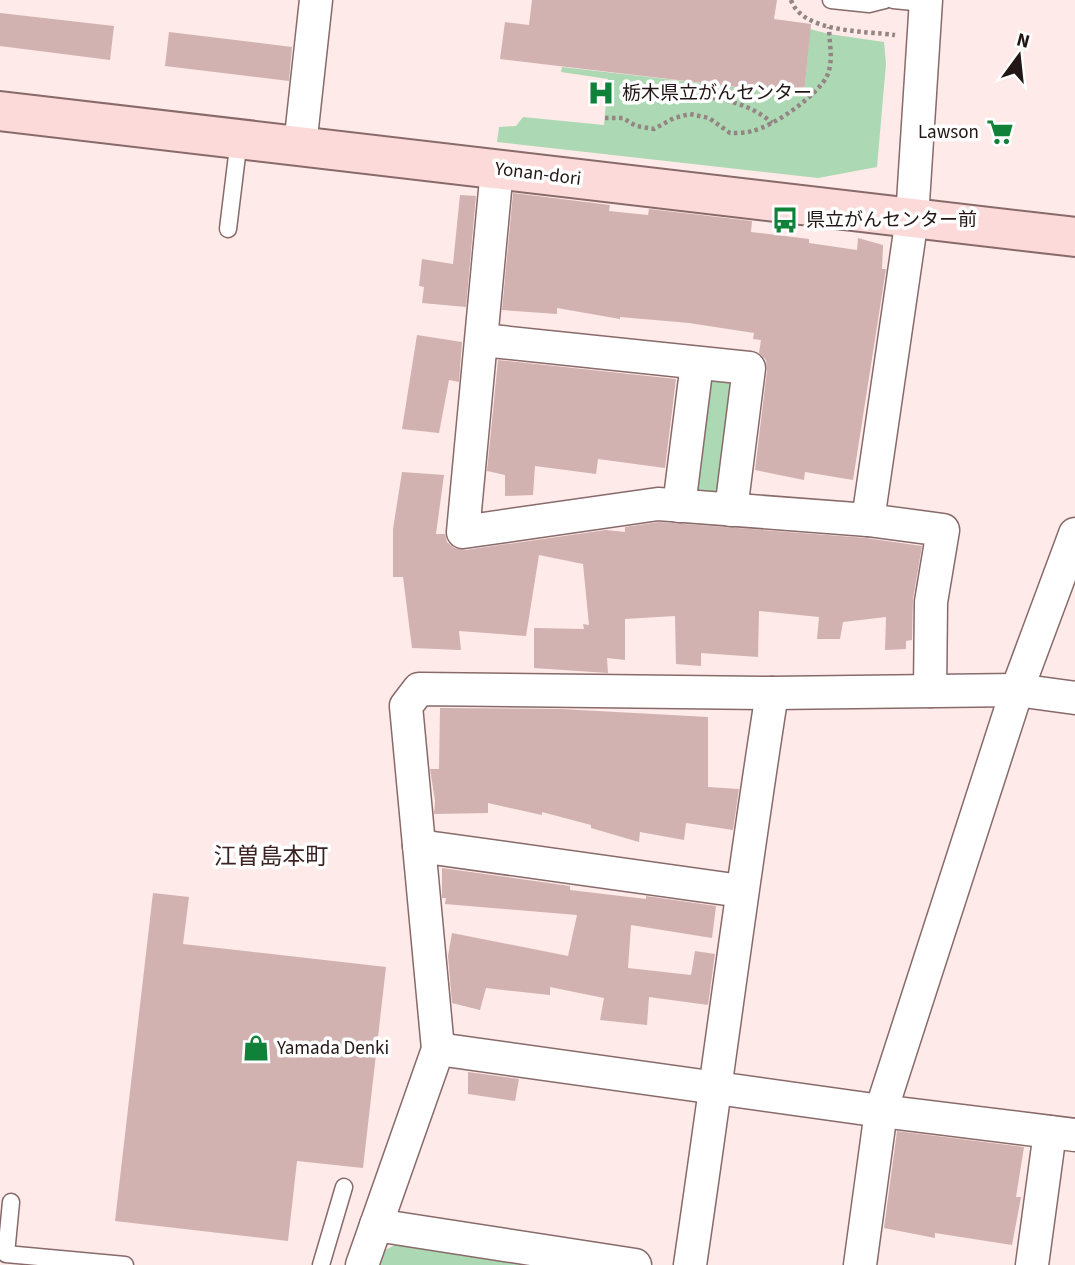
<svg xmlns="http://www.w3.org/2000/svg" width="1075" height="1265" viewBox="0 0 1075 1265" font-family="'Source Sans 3','Noto Sans JP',sans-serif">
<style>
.green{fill:#acd9b3}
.building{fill:#d1b2b0}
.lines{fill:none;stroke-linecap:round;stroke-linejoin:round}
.lane-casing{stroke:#876a69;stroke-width:19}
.street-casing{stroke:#876a69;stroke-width:35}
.secondary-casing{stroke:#876a69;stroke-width:42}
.path{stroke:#948483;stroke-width:4.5;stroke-dasharray:3.5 3.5;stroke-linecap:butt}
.lane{stroke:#fff;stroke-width:16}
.street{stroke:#fff;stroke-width:32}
.secondary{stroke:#fbdad9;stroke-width:38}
.labels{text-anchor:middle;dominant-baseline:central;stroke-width:7;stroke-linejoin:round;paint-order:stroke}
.poi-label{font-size:19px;fill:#221716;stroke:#fff;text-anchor:start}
.street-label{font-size:19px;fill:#221716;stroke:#fff}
.quarter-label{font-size:23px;fill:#3a2322;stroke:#fff}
</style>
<rect width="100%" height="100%" fill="#feeae9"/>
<g class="green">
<polygon points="810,29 829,34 884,42 886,64 877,167 818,178 497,142 499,127 516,126 523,117 604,125 608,79 561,72 562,67 804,95"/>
<polygon points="733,372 724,493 693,496 703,377"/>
<polygon points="401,1242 540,1265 378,1265 383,1251"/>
</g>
<g class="building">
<polygon points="532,0 777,0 774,19 811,24 804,95 500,59 505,22 529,25"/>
<polygon points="0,13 114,26 110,60 0,46"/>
<polygon points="169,32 292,47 289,81 165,66"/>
<polygon points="513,193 610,205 609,211 648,215 649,209 752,221 751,232 809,239 809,243 857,250 858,238 883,245 882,269 886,269 853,480 805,472 804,480 755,470 767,370 766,360 759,353 761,340 753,339 754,333 689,323 620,317 620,319 557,308 557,314 502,310"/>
<polygon points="460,195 476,196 466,307 422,303 424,287 419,286 422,259 453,264"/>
<polygon points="417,335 462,342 459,382 449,380 439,433 402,429"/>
<polygon points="498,360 676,379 665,468 598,459 596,474 535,466 533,495 505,496 505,475 487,471"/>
<polygon points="402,472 444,475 436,534 445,534 447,542 454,548 465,550 606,530 625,532 625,527 659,522 866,538 922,546 913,599 912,640 906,641 906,649 885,650 886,617 843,622 840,639 817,639 819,617 759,611 758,657 701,653 701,666 676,664 675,616 625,619 625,660 607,658 608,673 534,668 534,628 584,629 583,624 589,625 583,564 539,555 526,636 459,631 461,650 412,648 403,577 393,577 393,529"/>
<polygon points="440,708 561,709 708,717 708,787 739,789 733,830 686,823 684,840 640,832 639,842 591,828 591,825 542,812 542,815 488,803 488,813 434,814 435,801 430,769 439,769"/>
<polygon points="442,868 570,886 570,890 646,899 646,896 716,906 712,938 631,925 628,968 691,975 695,951 715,954 708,1005 649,997 647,1025 600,1020 604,998 550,987 550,995 486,988 480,1010 452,1003 448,956 452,933 568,956 577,915 445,904 446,898 442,898"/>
<polygon points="153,893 189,897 183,944 386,967 363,1168 297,1161 288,1241 115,1221"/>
<polygon points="468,1072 519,1079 515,1101 468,1094"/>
<polygon points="897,1131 1024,1147 1016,1197 1021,1197 1012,1245 935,1233 935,1238 884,1228"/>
</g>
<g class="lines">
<g class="lane-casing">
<g id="lane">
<polyline points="831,0 869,4 885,0"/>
<polyline points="893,0 925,3"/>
<polyline points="228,229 239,139"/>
<polyline points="11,1202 6,1254 125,1265"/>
<polyline points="321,1265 344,1187"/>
</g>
</g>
<g class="street-casing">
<g id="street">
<polyline points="300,146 316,0"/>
<polyline points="497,169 463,532 658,504 868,520 912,218 926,0"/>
<polyline points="482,340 749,368 731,510"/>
<polyline points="679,506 697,363"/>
<polyline points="868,520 943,530 931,602 930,691"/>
<polyline points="419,846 741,891"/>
<polyline points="438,1049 881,1111 1075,1135"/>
<polyline points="376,1225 635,1265"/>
<polyline points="362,1265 438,1049 406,706 419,689 772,693 1017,690 1075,698"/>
<path d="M690,1265C718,1075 742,884 772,693"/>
<polyline points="860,1265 881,1111 1017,690 1075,534"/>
<polyline points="1032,1265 1050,1132"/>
</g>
</g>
<g class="secondary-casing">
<polyline id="secondary" points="0,111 1075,237"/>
</g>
<g class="path">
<path d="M791,0C802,33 866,31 895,35"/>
<path d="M664,93C700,95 745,98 772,123"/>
<path d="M605,118H623L636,126L654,129L674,118L690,114L709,118L730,133C737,133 745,133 752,131C774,126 817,96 827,76C834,60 829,43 829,27"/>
</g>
<use href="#lane" class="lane"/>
<use href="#street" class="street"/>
<use href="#secondary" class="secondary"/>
</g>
<defs>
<g id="hospital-bare" transform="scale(2.1)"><path d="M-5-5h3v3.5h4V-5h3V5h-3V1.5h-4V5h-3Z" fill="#0f8139" stroke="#fff" stroke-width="2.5" paint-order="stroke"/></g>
<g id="supermarket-bare" transform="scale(2.1)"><path d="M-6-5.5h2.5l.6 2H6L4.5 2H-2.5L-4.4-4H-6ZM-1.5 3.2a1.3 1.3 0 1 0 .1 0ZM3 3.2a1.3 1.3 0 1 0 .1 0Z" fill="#0f8139" stroke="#fff" stroke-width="2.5" paint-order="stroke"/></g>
<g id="bus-bare" transform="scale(2.1)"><path d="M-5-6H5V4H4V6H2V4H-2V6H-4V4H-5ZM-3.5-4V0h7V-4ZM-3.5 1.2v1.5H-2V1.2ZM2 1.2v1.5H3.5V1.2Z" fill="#0f8139" stroke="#fff" stroke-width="2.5" paint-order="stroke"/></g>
<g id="shop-bare" transform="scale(2.1)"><path d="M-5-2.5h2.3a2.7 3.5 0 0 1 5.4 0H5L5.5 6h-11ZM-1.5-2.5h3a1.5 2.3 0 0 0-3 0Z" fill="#0f8139" stroke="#fff" stroke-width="2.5" paint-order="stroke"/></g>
</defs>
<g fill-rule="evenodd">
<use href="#hospital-bare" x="601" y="93"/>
<use href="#supermarket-bare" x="1000" y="132"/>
<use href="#bus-bare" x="785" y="220"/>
<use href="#shop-bare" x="256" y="1048"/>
</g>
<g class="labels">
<g class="poi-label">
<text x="622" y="93">栃木県立がんセンター</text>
<text x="979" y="132" text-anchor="end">Lawson</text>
<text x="806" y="220">県立がんセンター前</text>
<text x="277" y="1048">Yamada Denki</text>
</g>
<g class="street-label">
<text transform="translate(538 174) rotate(7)">Yonan-dori</text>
</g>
<g class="quarter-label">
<text x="271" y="856">江曽島本町</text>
</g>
</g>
<g transform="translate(1019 56) rotate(15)" stroke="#ffffff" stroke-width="5" paint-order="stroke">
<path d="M0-5L12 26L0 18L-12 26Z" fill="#221716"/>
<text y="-10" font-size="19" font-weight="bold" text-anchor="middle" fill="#221716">N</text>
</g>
</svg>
